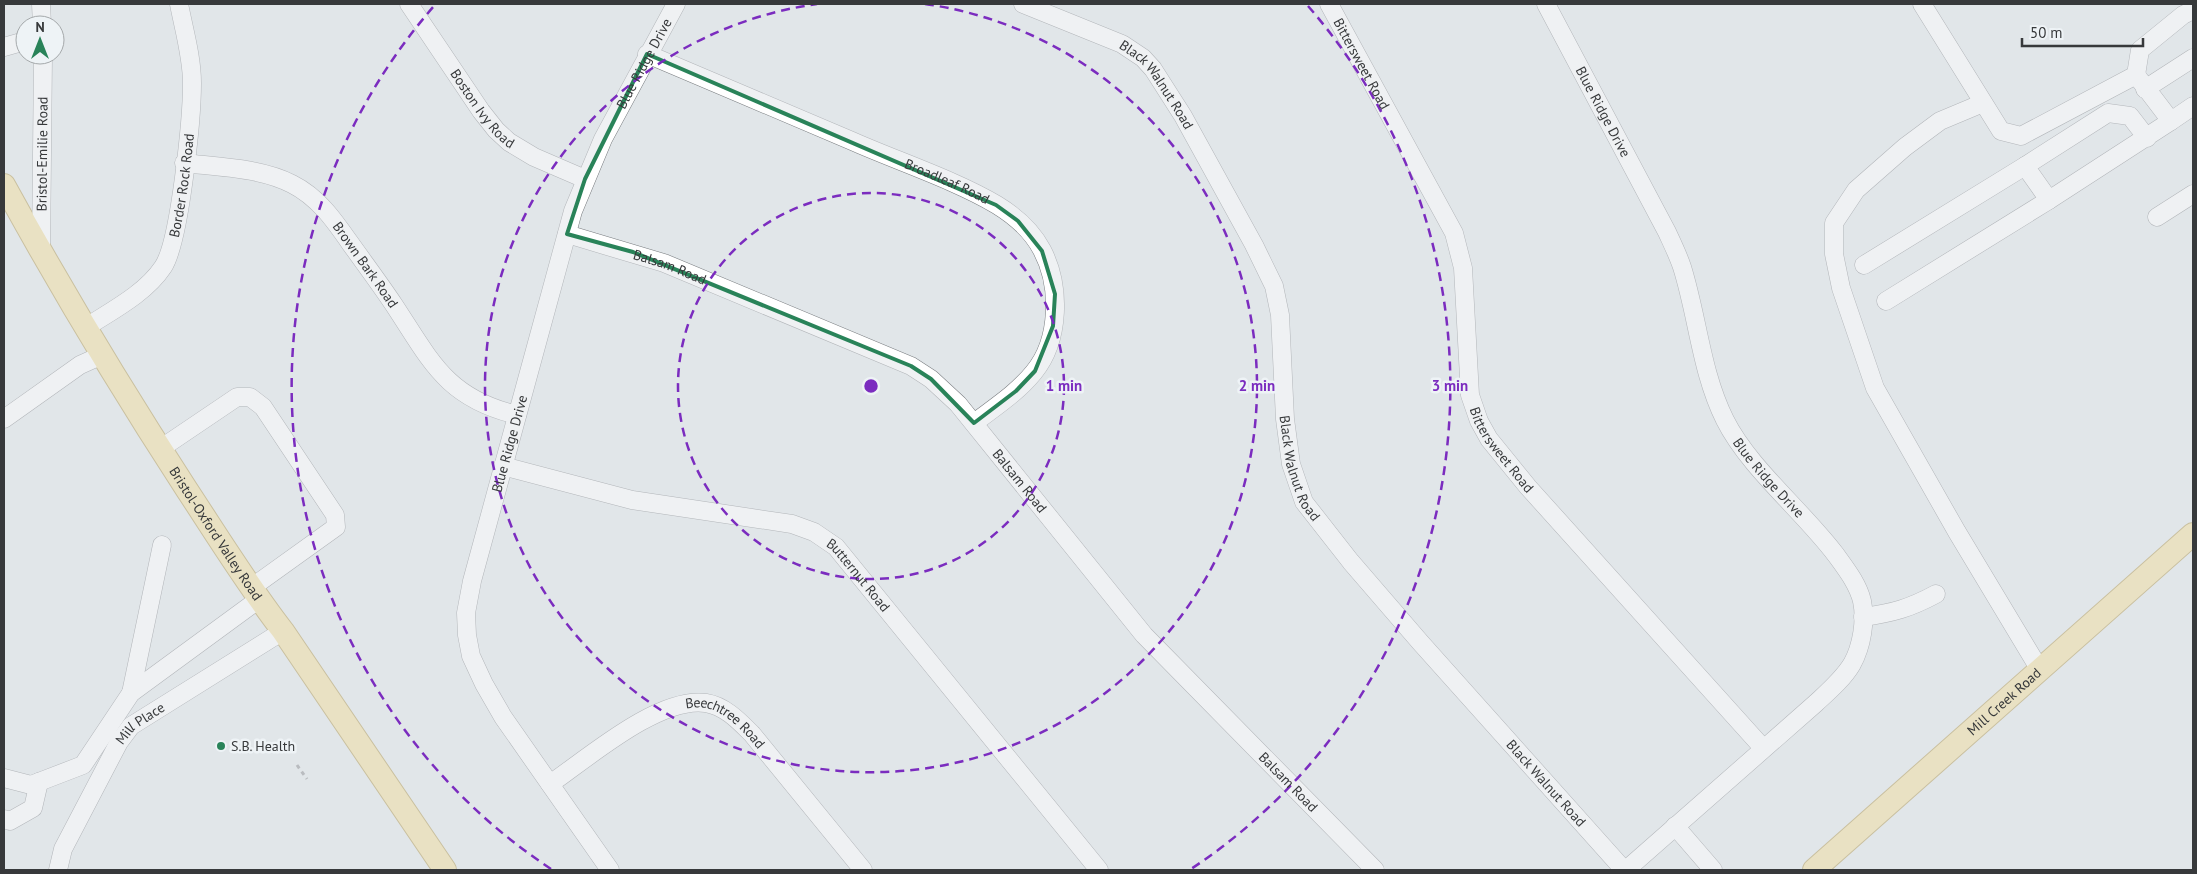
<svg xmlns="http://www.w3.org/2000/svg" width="2197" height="874" viewBox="0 0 2197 874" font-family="'PT Sans',sans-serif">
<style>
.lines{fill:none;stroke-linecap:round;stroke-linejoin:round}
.minor-casing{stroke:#797d80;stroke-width:19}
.major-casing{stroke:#ab9347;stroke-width:24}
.path{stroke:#888b8e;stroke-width:3;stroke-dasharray:4 4;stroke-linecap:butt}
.minor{stroke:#fff;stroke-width:18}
.major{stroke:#f2dc95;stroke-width:22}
.marked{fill:none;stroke:#298359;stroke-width:4;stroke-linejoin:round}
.ring{fill:none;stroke:#7b2cbf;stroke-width:2.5;stroke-dasharray:9 6}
.poi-dot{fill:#298359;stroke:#eef3f6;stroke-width:2}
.labels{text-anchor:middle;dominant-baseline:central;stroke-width:5;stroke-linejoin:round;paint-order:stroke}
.street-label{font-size:14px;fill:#37393b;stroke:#eef3f6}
.poi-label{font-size:14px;fill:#37393b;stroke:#eef3f6;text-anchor:start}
.centre{fill:#7b2cbf;stroke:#eef3f6;stroke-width:2.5}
.ring-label{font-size:15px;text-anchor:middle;font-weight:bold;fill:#7b2cbf;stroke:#eef3f6;stroke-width:5;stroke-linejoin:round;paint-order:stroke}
</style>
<rect width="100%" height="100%" fill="#e1e6e9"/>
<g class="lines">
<g class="minor-casing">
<g id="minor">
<polyline points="41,4 42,25"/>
<path id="s1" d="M409,4L481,111L496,130L509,142L534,157L585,179"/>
<path id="s2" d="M1023,4L1122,44L1143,58L1153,69L1183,116L1254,245L1274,286L1280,315L1285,419L1291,464L1304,502L1351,562L1420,642L1624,870"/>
<path id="s3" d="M1329,4L1454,233L1463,268L1470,395L1479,421L1489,439L1528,487L1763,748"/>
<path id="s4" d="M1546,4L1667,232C1672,243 1678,255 1682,267C1698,318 1701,372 1725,420C1749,468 1803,511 1836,555C1846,569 1858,584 1862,601C1866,620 1862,646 1852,664C1843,679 1829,691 1816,703L1626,870"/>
<polyline points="1922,4 2001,131 2021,136 2136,75 2140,50 2183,15 2193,10"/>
<polyline points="4,47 25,41"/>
<path id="s5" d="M647,54C715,83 784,112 852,141C897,161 955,180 997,205C1015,216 1032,231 1042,250C1061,286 1060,340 1034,372C1017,393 995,407 974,423"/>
<polyline points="2136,75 2171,121 2193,106"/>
<polyline points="2145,89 2193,58"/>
<polyline points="1983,103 1940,121 1905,147 1856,190 1834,223 1834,254 1841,288 1875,388 1957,532 2040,670"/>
<polyline points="2147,138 2130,116 2108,113 2025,166 2049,200 2171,121"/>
<path id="s6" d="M184,163C219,167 261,168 292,184C318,197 334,220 350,243C365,264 380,284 394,305C431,361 446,398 517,415"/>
<polyline points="2157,217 2193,194"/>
<path id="s7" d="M567,234L664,263L911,366L931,379L958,404L1144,635L1375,870"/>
<path id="s8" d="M41,253L43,55"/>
<polyline points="1864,265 2025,166"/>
<polyline points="1886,301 2049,200"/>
<path id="s9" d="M85,328C111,311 145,294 163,267C180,242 192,117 192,83C192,57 184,30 179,4"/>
<polyline points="4,419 80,365 100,356"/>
<polyline points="160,449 237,397 250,397 263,407 335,515 336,527 251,588"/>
<path id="s10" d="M503,466L632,500L792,524L814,532L836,547L1099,870"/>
<path d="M1863,617C1893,613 1910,608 1936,594"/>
<polyline points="131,693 162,545"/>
<polyline points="4,778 31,785 83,765 131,693 258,600"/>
<path id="s11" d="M550,784C588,758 659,696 706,703C725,706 739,721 752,734L863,870"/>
<polyline points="4,819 10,821 33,808 39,782"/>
<polyline points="1675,826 1713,870"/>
<path id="s12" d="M58,870L63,849L119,742L131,726L283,631"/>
<path id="s13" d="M610,870L503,717L484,684L471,656L467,635L466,613L472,581L573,211L603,139L676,4"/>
</g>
</g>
<g class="major-casing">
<g id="major">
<path id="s14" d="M4,185C61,289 122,390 187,490C218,537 248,586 283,631L445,870"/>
<path id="s15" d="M1814,870L2193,534"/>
</g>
</g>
<polyline class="path" points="297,765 307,779"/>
<use href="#minor" class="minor"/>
<use href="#major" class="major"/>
</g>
<path d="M0 0H2197V874H0ZM647,54L996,205L1018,221L1042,251L1055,294L1053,326L1035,371L1016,391L974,423L931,379L911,366L633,252L567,234L585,179Z" fill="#e1e6e9" fill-opacity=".55" fill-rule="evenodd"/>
<path class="marked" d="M647,54L996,205L1018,221L1042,251L1055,294L1053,326L1035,371L1016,391L974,423L931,379L911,366L633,252L567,234L585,179Z"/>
<g class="ring">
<circle cx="871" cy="386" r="193"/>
<path d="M925 4A386 386 0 1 1 817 4"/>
<path d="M551 869A579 579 0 0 1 434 6M1308 6A579 579 0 0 1 1191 869"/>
</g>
<circle class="poi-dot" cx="221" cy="746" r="5"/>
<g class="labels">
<g class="street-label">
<text stroke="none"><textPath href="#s3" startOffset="68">Bittersweet Road</textPath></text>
<text stroke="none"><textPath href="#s13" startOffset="879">Blue Ridge Drive</textPath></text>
<text stroke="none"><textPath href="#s2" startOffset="161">Black Walnut Road</textPath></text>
<text stroke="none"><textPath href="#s1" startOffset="128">Boston Ivy Road</textPath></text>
<text stroke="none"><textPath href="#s4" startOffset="122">Blue Ridge Drive</textPath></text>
<text stroke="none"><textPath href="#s8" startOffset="99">Bristol-Emilie Road</textPath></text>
<text stroke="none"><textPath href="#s5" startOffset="326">Broadleaf Road</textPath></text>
<text stroke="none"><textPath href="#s9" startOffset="184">Border Rock Road</textPath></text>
<text stroke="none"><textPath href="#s6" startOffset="221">Brown Bark Road</textPath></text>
<text stroke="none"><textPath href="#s7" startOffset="108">Balsam Road</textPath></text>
<text stroke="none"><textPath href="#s13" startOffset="474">Blue Ridge Drive</textPath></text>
<text stroke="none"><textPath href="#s3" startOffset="488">Bittersweet Road</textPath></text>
<text stroke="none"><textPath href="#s2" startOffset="581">Black Walnut Road</textPath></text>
<text stroke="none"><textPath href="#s4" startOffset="528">Blue Ridge Drive</textPath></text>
<text stroke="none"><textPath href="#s7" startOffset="528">Balsam Road</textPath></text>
<text stroke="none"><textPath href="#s14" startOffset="408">Bristol-Oxford Valley Road</textPath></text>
<text stroke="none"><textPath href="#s10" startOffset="381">Butternut Road</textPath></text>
<text stroke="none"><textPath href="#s15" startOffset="254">Mill Creek Road</textPath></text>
<text stroke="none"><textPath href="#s12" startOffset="171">Mill Place</textPath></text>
<text stroke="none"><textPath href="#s11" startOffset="205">Beechtree Road</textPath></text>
<text stroke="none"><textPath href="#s7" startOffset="932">Balsam Road</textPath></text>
<text stroke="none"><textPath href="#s2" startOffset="986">Black Walnut Road</textPath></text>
</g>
<g class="poi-label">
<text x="231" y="746">S.B. Health</text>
</g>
</g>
<circle cx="871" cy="386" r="8" class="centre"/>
<g class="ring-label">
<text x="1064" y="391">1 min</text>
<text x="1257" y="391">2 min</text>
<text x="1450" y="391">3 min</text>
</g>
<rect width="2197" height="874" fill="none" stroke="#37393b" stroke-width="10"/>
<g transform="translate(40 40)"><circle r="24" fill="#eef3f6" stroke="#a5a9ab"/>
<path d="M0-4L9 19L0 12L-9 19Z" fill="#298359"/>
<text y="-8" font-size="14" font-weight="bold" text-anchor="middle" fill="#37393b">N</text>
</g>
<path d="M2022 38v8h121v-8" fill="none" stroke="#37393b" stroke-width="2.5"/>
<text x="2030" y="38" font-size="15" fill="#37393b" stroke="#eef3f6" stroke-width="4" paint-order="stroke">50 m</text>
</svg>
